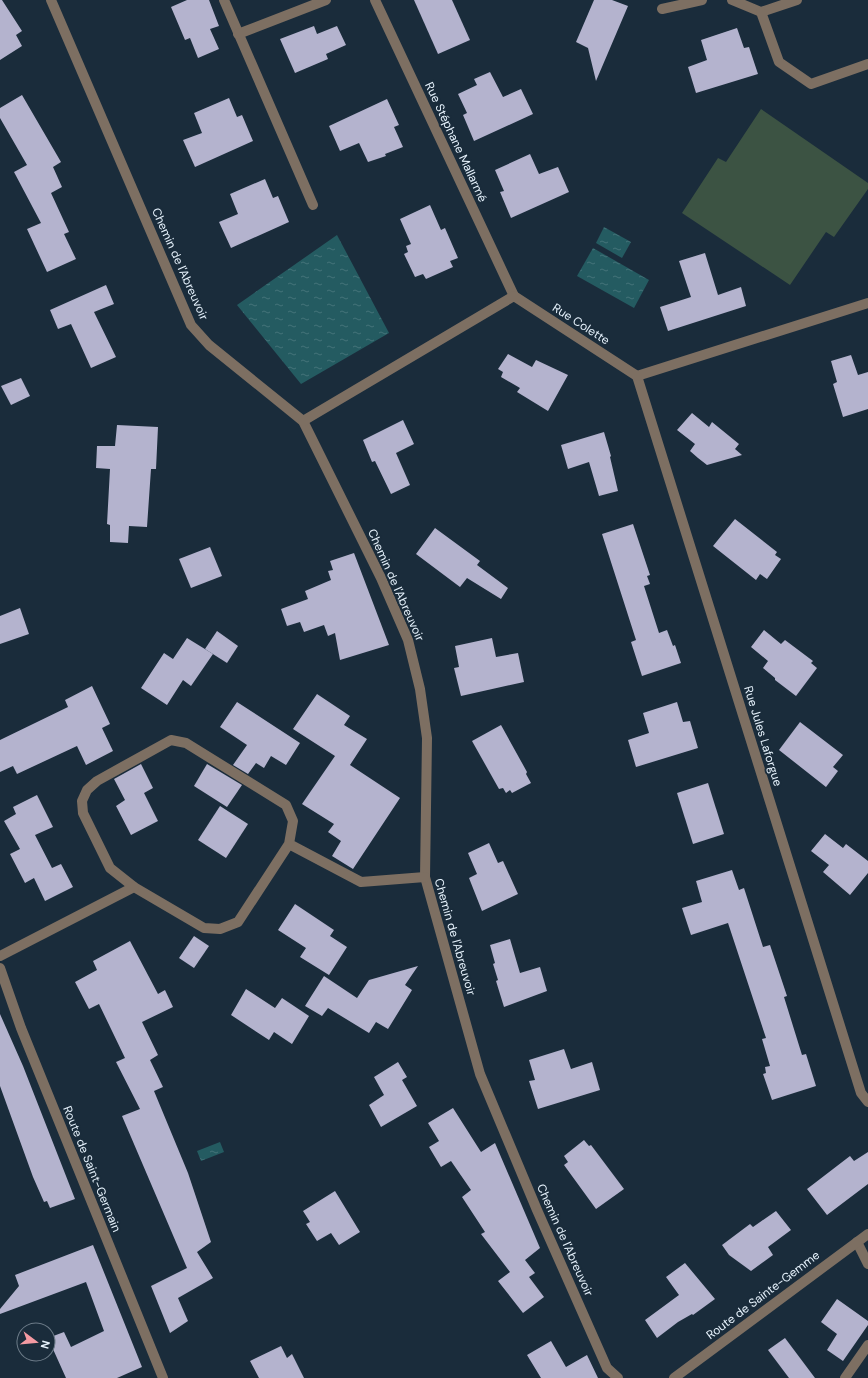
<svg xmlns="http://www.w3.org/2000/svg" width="868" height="1378" viewBox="0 0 868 1378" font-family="'DM Sans',sans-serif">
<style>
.pitch{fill:#3c5343}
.water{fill:url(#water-ripples)}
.building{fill:#b4b3ce}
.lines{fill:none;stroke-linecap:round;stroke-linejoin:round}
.minor{stroke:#7d6f62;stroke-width:10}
.labels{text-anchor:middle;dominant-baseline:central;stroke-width:4;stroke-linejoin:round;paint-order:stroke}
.street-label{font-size:12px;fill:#e6f2fc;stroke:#1a2c3b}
</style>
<defs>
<pattern id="water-ripples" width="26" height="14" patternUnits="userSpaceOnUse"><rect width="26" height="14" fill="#245b61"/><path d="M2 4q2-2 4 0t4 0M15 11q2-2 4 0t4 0" fill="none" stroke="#447379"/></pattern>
</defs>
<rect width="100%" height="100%" fill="#1a2c3b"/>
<polygon class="pitch" points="761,109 868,183 868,189 834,237 826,232 790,285 682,213 718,158 726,162"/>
<g class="water">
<polygon points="604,227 631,242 622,258 596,243"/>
<polygon points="337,235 389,333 301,384 237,305"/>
<polygon points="593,248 649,280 634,308 577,276"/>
<polygon points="220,1142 224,1152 201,1161 197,1151"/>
</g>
<g class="building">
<polygon points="0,0 2,0 22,31 16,35 22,46 0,60"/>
<polygon points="187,0 209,0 219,26 210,29 219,49 198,58 190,38 185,40 171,7"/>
<polygon points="414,0 452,0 470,40 438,54"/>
<polygon points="594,0 612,0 628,6 596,81 588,48 576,42"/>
<polygon points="314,26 317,34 337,26 346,45 326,54 328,59 295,73 280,39"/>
<polygon points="737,28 744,48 749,47 758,74 696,93 688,67 707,60 701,40"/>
<polygon points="490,72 503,97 521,89 533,114 474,141 463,115 467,113 458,94 477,85 474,79"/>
<polygon points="22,95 61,162 53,167 62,187 51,193 69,232 64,234 76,259 47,272 27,229 41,223 14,172 27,165 0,118 0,108"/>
<polygon points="229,98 237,117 242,115 253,141 195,167 183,140 202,133 194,113"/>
<polygon points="387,99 399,125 394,127 403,147 385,154 386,156 368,162 359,143 340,151 329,126"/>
<polygon points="530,154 539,174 558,167 569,192 511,218 500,192 504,191 495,170"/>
<polygon points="265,179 273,198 278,196 289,222 231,248 219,222 238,214 230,194"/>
<polygon points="430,205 441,230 445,228 458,258 450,261 453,267 426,279 423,274 415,277 404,254 408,252 406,246 411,244 400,219"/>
<polygon points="705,253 718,295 741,287 746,306 668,331 660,307 691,297 679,261"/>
<polygon points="106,285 114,304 94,312 116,357 91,368 71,324 58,329 50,310"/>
<polygon points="508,354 532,367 536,360 568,375 548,411 517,392 520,388 501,377 503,372 498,369"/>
<polygon points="851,355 858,375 868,372 868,409 843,417 833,384 837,382 831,361"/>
<polygon points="21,378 30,396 11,405 1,386"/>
<polygon points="692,413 709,427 712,422 739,444 735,449 742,455 707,465 698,458 690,451 695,444 677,430"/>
<polygon points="403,420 414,444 396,453 410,485 391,494 375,461 372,462 363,440"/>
<polygon points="117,425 158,427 156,469 151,469 147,527 129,526 128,543 110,542 110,525 107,524 110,469 96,468 97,446 115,446"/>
<polygon points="604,432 611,456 610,457 618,491 599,496 589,462 568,469 561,445"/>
<polygon points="735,519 777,552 775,555 781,559 767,579 760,574 756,580 713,546"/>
<polygon points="633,524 650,575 647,576 650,584 644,586 659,633 667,630 673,646 675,645 681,663 642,676 631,642 636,640 602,534"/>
<polygon points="435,528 480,561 477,565 508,588 501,599 467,578 460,587 416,554"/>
<polygon points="210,547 222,576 191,588 179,559"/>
<polygon points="354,553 389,645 340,660 335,633 328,636 324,625 304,632 300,622 287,626 281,609 308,599 305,591 331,580 328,571 333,570 330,561"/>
<polygon points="20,608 29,634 0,644 0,616"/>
<polygon points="764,630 781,644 785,640 813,661 811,663 817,668 796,696 775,680 775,678 763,668 768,661 751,647"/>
<polygon points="217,631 238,646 227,663 205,649"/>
<polygon points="187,638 213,654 191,686 183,680 167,705 141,688 164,653 173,659"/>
<polygon points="492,638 496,657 518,653 524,682 461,696 454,668 459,667 455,646"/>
<polygon points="92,686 110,724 102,728 113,751 86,765 77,746 17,774 13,766 0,772 0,740 68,707 65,700"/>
<polygon points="317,694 350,716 344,725 367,739 350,765 400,798 353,869 332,856 341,841 328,832 334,824 302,804 335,756 293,729"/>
<polygon points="237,702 300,743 286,765 271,756 264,768 256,763 248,774 233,765 247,745 220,727"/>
<polygon points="677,702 683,722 690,721 698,748 636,767 628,740 649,733 643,713"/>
<polygon points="800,722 843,755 833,767 838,771 826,787 779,750"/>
<polygon points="501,725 527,772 526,774 531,783 512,793 510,790 506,793 503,788 499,789 472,741"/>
<polygon points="141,764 153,788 144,793 158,821 131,835 116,806 125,800 114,779"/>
<polygon points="207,764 242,785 227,807 194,786"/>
<polygon points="708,783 724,834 693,844 677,793"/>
<polygon points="37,795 53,827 35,835 52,868 61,864 73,887 45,901 34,878 25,883 10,854 20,849 4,821 16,814 13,807"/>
<polygon points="220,806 248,824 226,858 198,840"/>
<polygon points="825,834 843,848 846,844 868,861 868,873 850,895 823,872 829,865 811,851"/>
<polygon points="489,843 498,863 503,861 518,894 482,911 469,878 477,874 468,853"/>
<polygon points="732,870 739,890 744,888 763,947 770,945 787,996 784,997 802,1055 806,1054 816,1086 772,1100 763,1074 766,1073 765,1067 770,1066 762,1039 766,1038 728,923 691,935 682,908 702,902 696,881"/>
<polygon points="295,904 334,930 330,936 347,947 329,975 300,957 306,948 278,930"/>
<polygon points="194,936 209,946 194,968 179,958"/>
<polygon points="510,939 520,973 540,967 547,991 504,1007 496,981 498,980 493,964 495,963 490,945"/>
<polygon points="130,941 158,994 165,990 173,1007 142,1022 158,1055 150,1060 163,1087 154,1091 188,1173 211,1242 197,1252 213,1278 178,1298 188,1321 170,1333 151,1286 187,1268 122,1116 140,1109 116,1062 125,1058 99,1004 89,1009 75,982 97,970 93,961"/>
<polygon points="418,966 405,985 412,990 388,1029 376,1022 369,1033 328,1008 322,1016 305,1006 324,976 357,998 369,980"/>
<polygon points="246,989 275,1008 282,998 309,1016 292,1044 274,1032 269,1040 231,1015"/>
<polygon points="0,1014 23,1066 75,1199 50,1208 47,1201 44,1202 33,1177 0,1086"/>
<polygon points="564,1049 571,1069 592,1062 600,1090 538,1109 529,1081 535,1080 529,1060"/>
<polygon points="398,1062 407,1077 402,1080 417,1106 381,1127 369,1105 384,1095 374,1077"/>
<polygon points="453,1108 481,1152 495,1143 540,1248 525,1260 535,1273 529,1277 544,1297 523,1313 498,1281 510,1272 481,1234 485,1232 462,1197 471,1190 451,1161 441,1167 429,1147 439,1141 428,1123"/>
<polygon points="584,1140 589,1146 591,1145 624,1189 596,1209 564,1165 568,1162 564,1156"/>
<polygon points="868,1152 868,1184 827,1215 807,1189 850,1156 854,1161"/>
<polygon points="335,1191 360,1232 339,1245 331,1233 317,1241 306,1224 310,1222 303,1211"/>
<polygon points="776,1211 791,1230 768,1247 773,1255 751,1271 729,1255 722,1245 750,1224 753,1227"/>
<polygon points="93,1245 142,1367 117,1378 66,1378 48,1338 64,1332 71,1347 104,1331 86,1282 0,1314 0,1309 19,1286 15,1275"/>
<polygon points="685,1263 715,1299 693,1315 692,1314 678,1322 657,1338 645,1320 679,1295 666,1277"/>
<polygon points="837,1299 868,1321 868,1325 843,1361 827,1350 837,1334 821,1322"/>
<polygon points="785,1338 815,1378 789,1378 768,1350"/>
<polygon points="551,1341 566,1367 587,1355 598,1378 541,1378 527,1355"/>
<polygon points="281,1346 287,1358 292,1354 304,1378 259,1378 250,1361"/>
</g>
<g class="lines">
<g class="minor">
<polyline points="51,0 191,325 209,345 303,421 381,578 408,640 420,689 427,738 425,877 480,1074 537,1210 607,1368 618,1378"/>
<polyline points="224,0 313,205"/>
<polyline points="375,0 514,296"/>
<polyline points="732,0 761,12 797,0"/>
<polyline points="662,9 702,0"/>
<polyline points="761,12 779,62 811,84 868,64"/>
<polyline points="238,34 326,0"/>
<polyline points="637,376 861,1093 868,1102"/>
<polyline points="303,421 514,296 637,376 868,303"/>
<polyline points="289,844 238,922 220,929 204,928 134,887 110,868 83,813 82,801 87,790 97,781 171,740 186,743 286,805 293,821 289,844 361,882 425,877"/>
<polyline points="0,956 134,887"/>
<polyline points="0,968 21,1028 163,1378"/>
<polyline points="857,1242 868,1264"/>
<polyline points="674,1378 868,1234"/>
<polyline points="845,1378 868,1345"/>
</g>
</g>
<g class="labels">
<g class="street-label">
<text transform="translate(456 142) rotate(65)">Rue Stéphane Mallarmé</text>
<text transform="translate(180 264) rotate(66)">Chemin de l'Abreuvoir</text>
<text transform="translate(581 324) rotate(33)">Rue Colette</text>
<text transform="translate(396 585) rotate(66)">Chemin de l'Abreuvoir</text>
<text transform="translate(763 736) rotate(73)">Rue Jules Laforgue</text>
<text transform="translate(455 937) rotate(74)">Chemin de l'Abreuvoir</text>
<text transform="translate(92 1169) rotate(68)">Route de Saint-Germain</text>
<text transform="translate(565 1240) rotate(66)">Chemin de l'Abreuvoir</text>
<text transform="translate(763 1295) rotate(-37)">Route de Sainte-Gemme</text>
</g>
</g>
<g transform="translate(36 1342) rotate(106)"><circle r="19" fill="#1a2c3b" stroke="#6c7b88"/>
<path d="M0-3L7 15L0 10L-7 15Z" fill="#f49aa2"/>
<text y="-6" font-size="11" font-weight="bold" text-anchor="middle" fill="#e6f2fc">N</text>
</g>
</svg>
